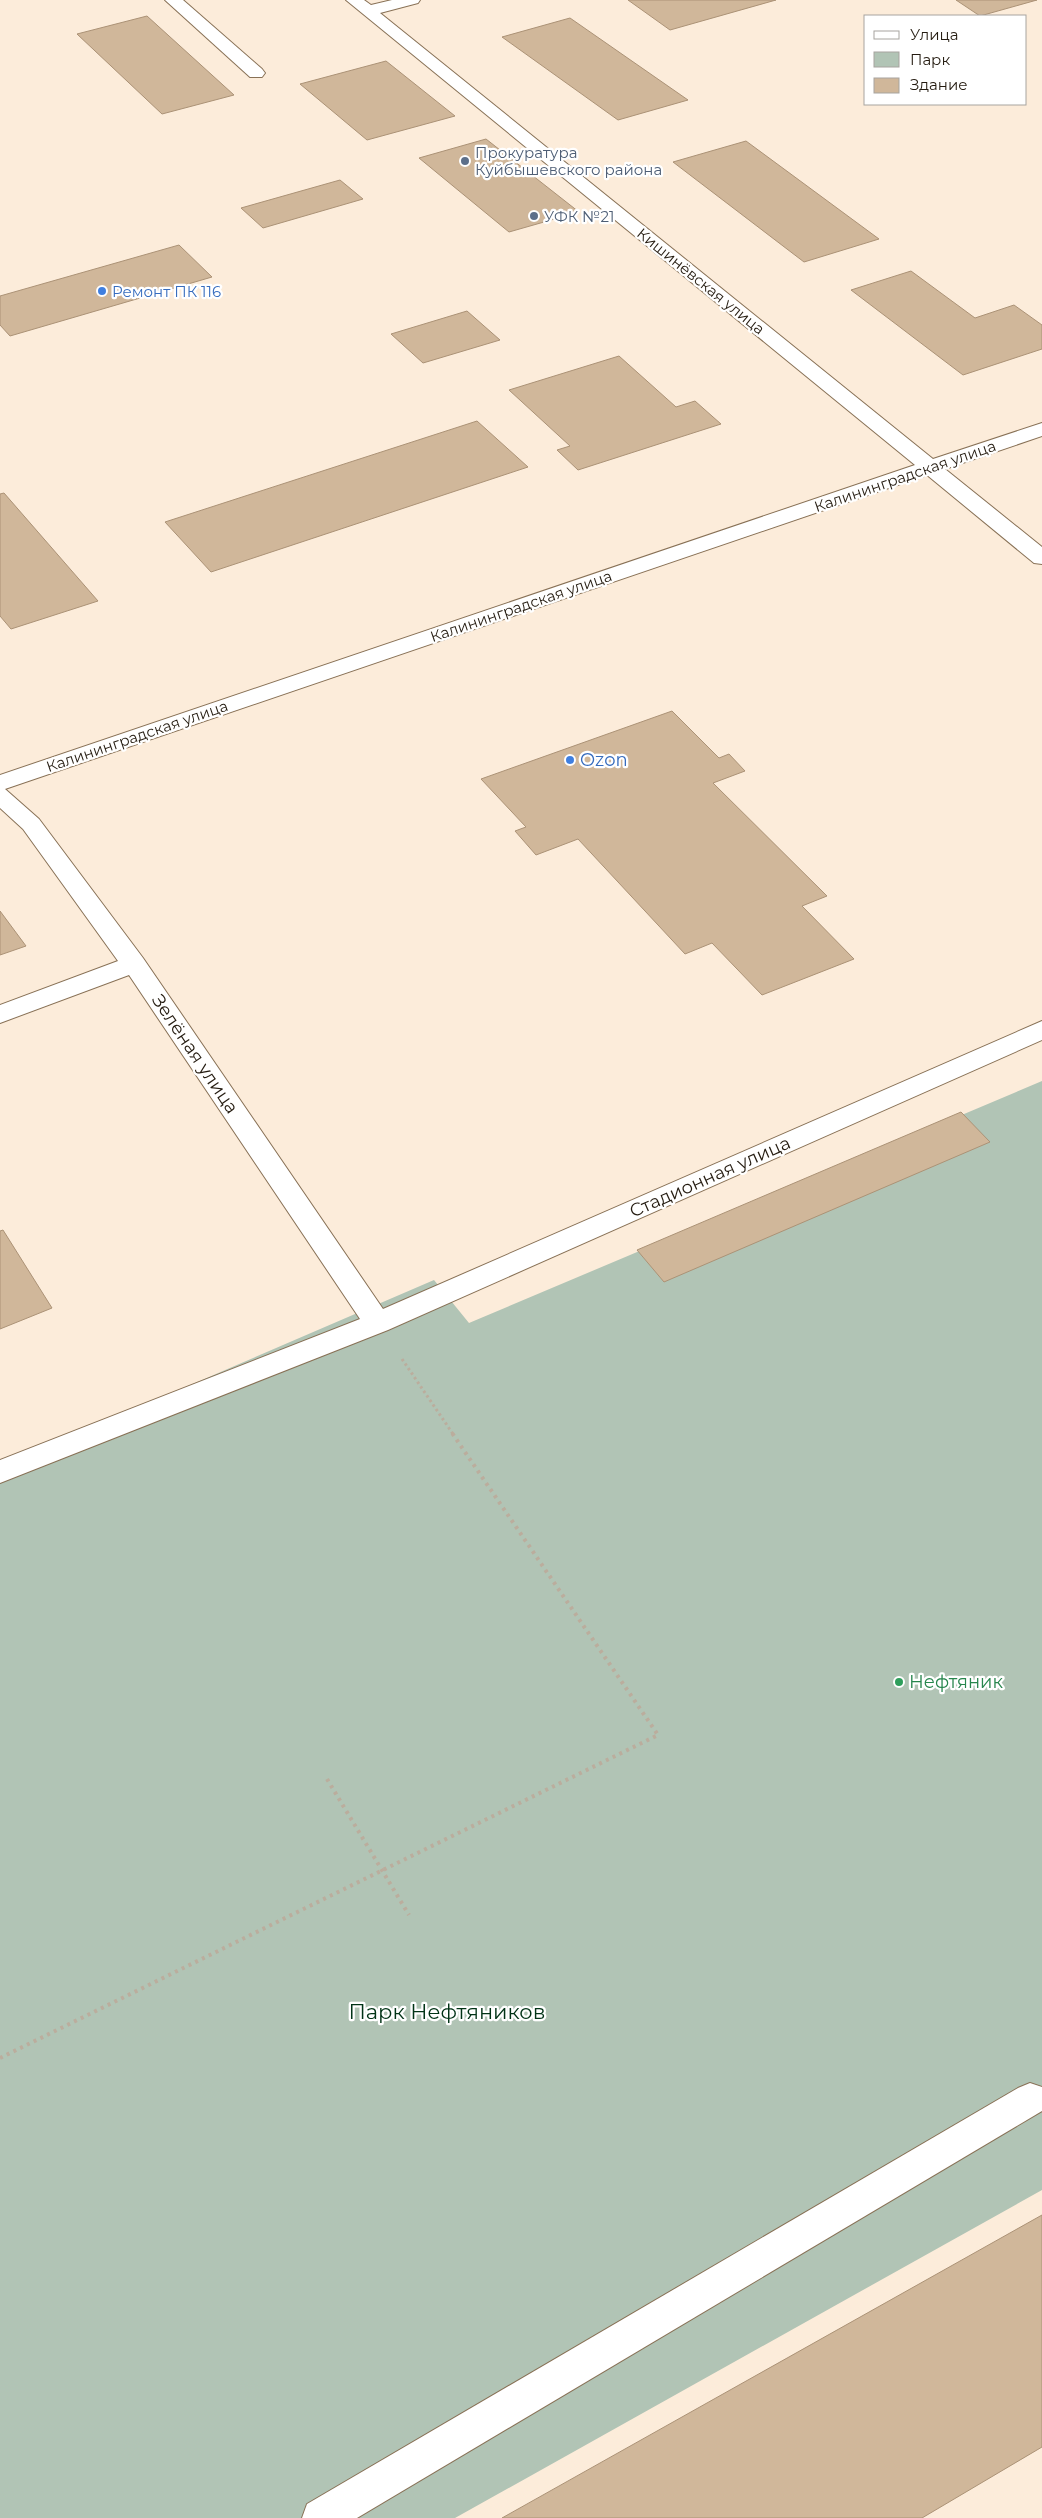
<svg xmlns="http://www.w3.org/2000/svg" width="1042" height="2518" viewBox="0 0 1042 2518" font-family="Montserrat,sans-serif">
<style>
.green{fill:#b1c4b5}
.building{fill:#d0b79a;stroke:#ab9276}
.lines{fill:none;stroke-linecap:round;stroke-linejoin:round}
.minor-casing{stroke:#887156;stroke-width:2}
.path-far1{stroke:#bbad9d;stroke-width:3;stroke-dasharray:2.5 3;stroke-linecap:butt}
.path{stroke:#bbad9d;stroke-width:4;stroke-dasharray:3 4.5;stroke-linecap:butt}
.minor{fill:#fff;fill-rule:evenodd}
.service-dot{fill:#5c6f8a;stroke:#fff;stroke-width:2}
.shop-dot{fill:#3f7fe0;stroke:#fff;stroke-width:2}
.leisure-dot{fill:#2e9e5b;stroke:#fff;stroke-width:2}
.labels{text-anchor:middle;dominant-baseline:central;stroke-width:4.5;stroke-linejoin:round;paint-order:stroke}
.far-service-label{font-size:15px;fill:#4e5e75;stroke:#fff;text-anchor:start}
.far-street-label{font-size:15px;fill:#241b10;stroke:#fff}
.far-shop-label{font-size:15px;fill:#366cbe;stroke:#fff;text-anchor:start}
.shop-label{font-size:18px;fill:#366cbe;stroke:#fff;text-anchor:start}
.street-label{font-size:18px;fill:#241b10;stroke:#fff}
.leisure-label{font-size:18px;fill:#27864d;stroke:#fff;text-anchor:start}
.near-park-label{font-size:21px;fill:#013316;stroke:#fff}
</style>
<rect width="100%" height="100%" fill="#fcecda"/>
<polygon class="green" points="1042,1081 1042,2190 455,2518 0,2518 0,1467 434,1280 469,1323"/>
<g class="building">
<polygon points="628,0 776,0 670,30"/>
<polygon points="956,0 1037,0 980,16"/>
<polygon points="147,16 234,95 162,114 77,34"/>
<polygon points="570,18 688,100 618,120 502,37"/>
<polygon points="386,61 455,116 367,140 300,84"/>
<polygon points="486,139 579,212 509,232 419,158"/>
<polygon points="746,141 879,239 804,262 673,162"/>
<polygon points="340,180 363,199 263,228 241,208"/>
<polygon points="179,245 212,277 10,336 0,325 0,296"/>
<polygon points="911,271 975,318 1014,305 1042,325 1042,349 963,375 851,290"/>
<polygon points="467,311 500,340 423,363 391,334"/>
<polygon points="619,356 676,407 695,401 721,424 578,470 557,450 570,446 509,390"/>
<polygon points="477,421 528,467 211,572 165,522"/>
<polygon points="4,493 98,601 11,629 0,616 0,494"/>
<polygon points="672,711 719,758 729,754 745,771 713,783 827,896 802,906 854,959 762,995 712,943 685,954 578,839 536,855 515,831 526,827 481,779"/>
<polygon points="0,911 26,946 0,955"/>
<polygon points="961,1112 990,1142 664,1282 637,1250"/>
<polygon points="3,1230 52,1308 0,1329 0,1231"/>
<polygon points="1042,2215 1042,2447 922,2518 502,2518"/>
</g>
<g class="lines">
<g class="minor-casing">
<g id="minor">
<polygon points="165,0 183,0 262,69 265,73 262,77 250,77"/>
<polygon points="346,0 364,0 371,5 392,0 420,0 418,3 380,13 933,459 1042,423 1042,436 945,469 1042,547 1042,564 1034,563 927,475 5,789 39,819 143,958 383,1309 1042,1021 1042,1040 388,1330 0,1483 0,1460 360,1319 129,975 0,1023 0,1005 118,961 23,829 0,808 0,775 915,465"/>
<polygon points="1030,2083 1042,2087 1042,2111 357,2518 302,2518 307,2504 1018,2088"/>
</g>
</g>
<polyline class="path-far1" points="402,1359 453,1434"/>
<g class="path">
<polyline points="327,1779 409,1915"/>
<polyline points="0,2058 658,1735 452,1433"/>
</g>
<use href="#minor" class="minor"/>
</g>
<g class="service-dot">
<circle cx="465" cy="161" r="5"/>
<circle cx="534" cy="216" r="5"/>
</g>
<g class="shop-dot">
<circle cx="102" cy="291" r="5"/>
<circle cx="570" cy="760" r="5"/>
</g>
<circle class="leisure-dot" cx="899" cy="1682" r="5"/>
<g class="labels">
<g class="far-service-label">
<text x="475" y="152">Прокуратура<tspan x="475" dy="17">Куйбышевского района</tspan></text>
<text x="544" y="216">УФК №21</text>
</g>
<g class="far-street-label">
<text transform="translate(701 281) rotate(39)">Кишинёвская улица</text>
<text transform="translate(905 476) rotate(-19)">Калининградская улица</text>
<text transform="translate(521 606) rotate(-19)">Калининградская улица</text>
<text transform="translate(137 736) rotate(-19)">Калининградская улица</text>
</g>
<g class="far-shop-label">
<text x="112" y="291">Ремонт ПК 116</text>
</g>
<g class="shop-label">
<text x="580" y="760">Ozon</text>
</g>
<g class="street-label">
<text transform="translate(195 1054) rotate(56)">Зелёная улица</text>
<text transform="translate(710 1177) rotate(-24)">Стадионная улица</text>
</g>
<g class="leisure-label">
<text x="909" y="1682">Нефтяник</text>
</g>
<g class="near-park-label">
<text x="447" y="2011">Парк Нефтяников</text>
</g>
</g>
<rect x="864" y="15" width="162" height="90" fill="#ffffff" stroke="#a7a49f"/>
<rect x="874" y="31" width="25" height="8" fill="#ffffff" stroke="#a7a49f"/>
<text x="910" y="40" font-size="15" fill="#241b10">Улица</text>
<rect x="874" y="52" width="25" height="15" fill="#b1c4b5" stroke="#a7a49f"/>
<text x="910" y="65" font-size="15" fill="#241b10">Парк</text>
<rect x="874" y="78" width="25" height="15" fill="#d0b79a" stroke="#a7a49f"/>
<text x="910" y="90" font-size="15" fill="#241b10">Здание</text>
</svg>
